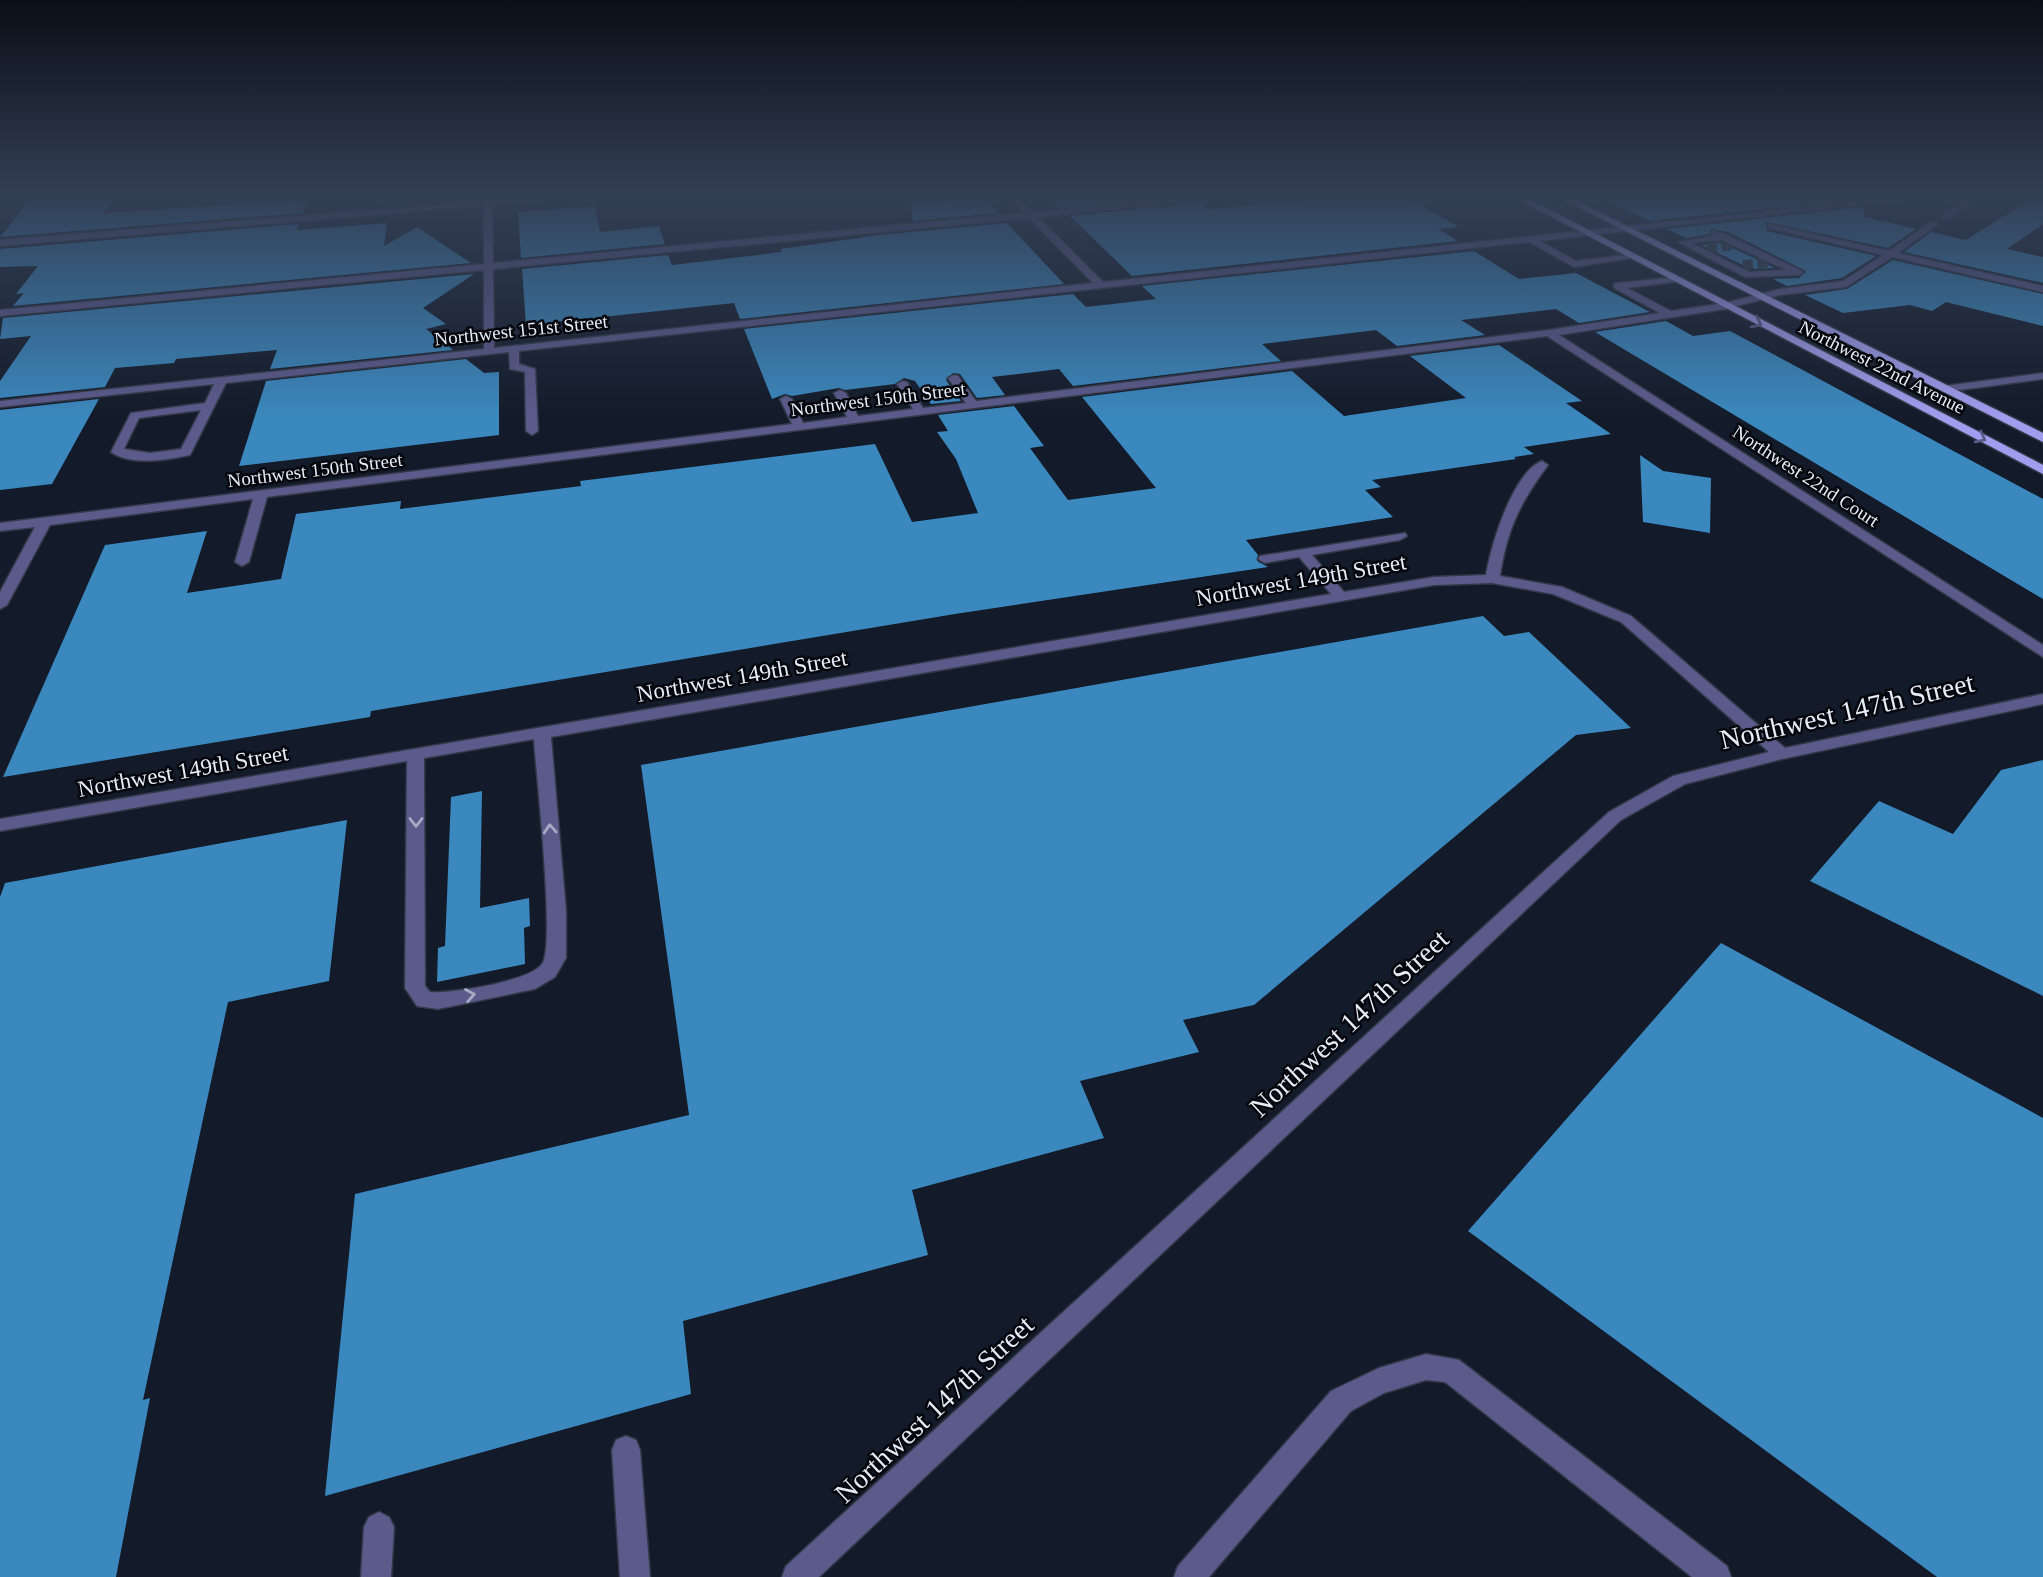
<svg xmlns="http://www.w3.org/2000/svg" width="2043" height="1577" viewBox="0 0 2043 1577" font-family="Georgia,serif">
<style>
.building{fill:#3b88be}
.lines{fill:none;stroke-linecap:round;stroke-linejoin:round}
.minor-tunnel{stroke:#333a49;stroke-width:10;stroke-dasharray:10 4.5;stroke-linecap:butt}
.minor-casing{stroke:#313847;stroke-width:3}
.major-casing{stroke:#313847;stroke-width:3}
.minor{fill:#5c5a8b;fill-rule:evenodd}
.major{fill:#a19dee;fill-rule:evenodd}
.oneway{stroke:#5a5988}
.oneway2{stroke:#a8aac6}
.labels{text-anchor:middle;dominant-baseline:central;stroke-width:5;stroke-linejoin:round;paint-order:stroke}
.far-street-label{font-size:19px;fill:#e6ebf6;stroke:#04060c}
.street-label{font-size:23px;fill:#e6ebf6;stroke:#04060c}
.near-street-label{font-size:28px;fill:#e6ebf6;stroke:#04060c}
</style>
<rect width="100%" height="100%" fill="#131b2a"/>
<g class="building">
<polygon points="32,197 115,197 104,213 309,200 303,213 0,237"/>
<polygon points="1050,197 1168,197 1061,208"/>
<polygon points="1341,197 1406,197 1459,227 1438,229 1458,241 1132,276 1070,216 1205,202 1205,210"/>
<polygon points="1601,197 1863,197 1863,198 1650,221"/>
<polygon points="984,198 998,213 913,221 911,204"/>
<polygon points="2026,202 2043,205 2043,224 2007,249 2043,257 2043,283 1904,252 1931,232 1966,240"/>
<polygon points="595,206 600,232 659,226 665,244 521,258 518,212"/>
<polygon points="1863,207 1864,217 1916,229 1888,248 1766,222 1767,231 1876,256 1842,278 1787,286 1773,279 1799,278 1806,271 1728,232 1711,229 1710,234 1686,238 1667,229"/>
<polygon points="387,223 384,246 417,227 471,263 13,306 24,293 16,294 38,266 0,267 0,249 299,224 297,230"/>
<polygon points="1007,223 1064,284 740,319 734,303 526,325 522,269 668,255 672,265 782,252 781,249 879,235"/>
<polygon points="1722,243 1775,268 1751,269 1701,245"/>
<polygon points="1474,251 1519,279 1576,273 1650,312 1579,323 1556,309 1461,320 1485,335 1397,346 1376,330 1262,344 1281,361 1073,386 1059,369 992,377 1005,395 977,398 960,374 953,373 946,380 961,401 931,404 915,381 904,378 895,384 845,390 839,388 792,396 785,394 772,399 744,329 1073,294 1086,307 1156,299 1142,286"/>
<polygon points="1893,260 2043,294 2043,326 1946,302 1932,311 1910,305 1843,313 1805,295 1847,289"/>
<polygon points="474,274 423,308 446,324 426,329 453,350 270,369 277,350 176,359 174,363 115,368 105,387 0,398 0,381 31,336 0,339 3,318"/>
<polygon points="1666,321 1693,336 1730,331 2043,499 2043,599 1595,332"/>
<polygon points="1499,345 1582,401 1566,403 1611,434 1524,447 1534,454 1514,457 1516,459 1372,480 1381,487 1365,490 1393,517 1246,540 1258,555 1257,561 1268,567 955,614 371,711 370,717 3,777 105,545 207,531 187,593 281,579 296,514 401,501 400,509 581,486 580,481 875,444 912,522 978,513 956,459 937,432 948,431 938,415 1014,406 1044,446 1030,448 1068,500 1156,488 1082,397 1292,371 1344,416 1466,398 1410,356"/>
<polygon points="466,359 484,373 499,372 499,435 239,466 266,381"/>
<polygon points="99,399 52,484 0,490 0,410"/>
<polygon points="1640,455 1663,471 1711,478 1710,533 1643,522"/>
<polygon points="1483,616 1504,636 1529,632 1631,728 1576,735 1254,1005 1183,1020 1199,1052 1080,1081 1104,1138 912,1190 928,1255 683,1321 691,1394 325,1496 355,1194 689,1115 641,765"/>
<polygon points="2043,760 2043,996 1810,881 1879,801 1953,834 2001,770"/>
<polygon points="482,791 480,908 529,898 530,926 524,928 525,964 437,982 438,948 445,946 451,797"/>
<polygon points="347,820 329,981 228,1002 143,1400 150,1398 116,1577 0,1577 0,897 5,883"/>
<polygon points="1721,943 2043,1118 2043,1577 1937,1577 1468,1231"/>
</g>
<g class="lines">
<g class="minor-tunnel">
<polyline points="1707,248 1735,245"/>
<polyline points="1743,265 1771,262"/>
</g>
<g class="minor-casing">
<g id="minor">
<path d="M484,197H492V200L570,197L492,205L493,263L1024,213L1009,197H1018L1033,213L1196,197H1228L1038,217L1103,282L1899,197H1927L1540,241L1576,261L1633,254L1638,257L1574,267L1529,242L519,351V364L535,369L538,431L532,435L526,431L525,372L510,369L509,352L226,383L190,455C168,460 130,466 111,452L131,413L205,403L214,384L0,407V401L484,349V270L0,316V310L484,264V206L0,246V240L484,201ZM1029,218L1093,283L494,348L493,269ZM201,410L181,449L150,453L124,449L139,418Z"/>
<polygon points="1958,197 1966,197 1970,203 1948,219 1942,219 1942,215 1961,202"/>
<polygon points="1931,222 1938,224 1898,253 2043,286 2043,292 1892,257 1846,287 1780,295 1725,309 1559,335 2043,645 2043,657 1547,336 267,497 249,562 242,566 235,562 253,499 50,525 7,605 0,609 0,592 35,527 0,531 0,523 792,424 780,399 786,396 792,399 803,423 847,417 834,393 840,390 846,393 858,416 913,409 897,384 903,381 907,382 923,408 966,403 948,378 954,375 958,376 976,401 1549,330 1660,313 1614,288 1614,284 1617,283 1677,277 1679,279 1674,282 1627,288 1671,311 1725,303 1780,289 1843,281 1883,255 1768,228 1768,224 1889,251"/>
<path d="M1712,231L1727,235L1804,272L1799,275L1745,277L1678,242L1713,236ZM1722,240L1786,270L1749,272L1692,243Z"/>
<polygon points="2043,373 2043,379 1944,392 1938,389 1944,386"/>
<path d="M1542,461L1548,465C1520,503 1507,529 1500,576L1562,587L1631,616L1785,748L2043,694V704L1782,759L1685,784L1621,820L819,1577H782L786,1566L1609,812L1673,776L1769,752L1621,622L1553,594L1492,583L1434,585L551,737L566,911V958L555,977L535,989L438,1009L417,1006L405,988L407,761L0,831V819L1331,594L1299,557L1265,563L1258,559L1260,556L1405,533L1407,536L1400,540L1312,555L1344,592L1434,577L1486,575C1491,546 1512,473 1542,461ZM534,739C536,773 556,946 542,964C530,981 452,994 430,992L425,986L424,758Z"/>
<polygon points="1426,1354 1459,1360 1727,1566 1731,1577 1692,1577 1445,1382 1426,1380 1384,1393 1351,1411 1209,1577 1174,1577 1178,1566 1331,1391 1379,1368"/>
<polygon points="626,1436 636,1440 640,1450 650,1577 620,1577 612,1450 616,1440"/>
<polygon points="379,1512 389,1517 394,1527 391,1577 361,1577 364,1527 369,1517"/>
</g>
</g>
<g class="major-casing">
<g id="major">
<polygon points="1514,197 1525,197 2043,465 2043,474"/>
<polygon points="1558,197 1569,197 2043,433 2043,442"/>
</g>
</g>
<use href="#minor" class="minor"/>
<use href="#major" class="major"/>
</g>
<defs><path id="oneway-chevron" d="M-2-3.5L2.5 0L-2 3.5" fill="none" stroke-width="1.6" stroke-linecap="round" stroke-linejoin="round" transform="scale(1.75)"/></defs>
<g class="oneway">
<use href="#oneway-chevron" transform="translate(1757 323) rotate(28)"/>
<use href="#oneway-chevron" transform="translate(1981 438) rotate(27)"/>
</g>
<g class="oneway2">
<use href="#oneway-chevron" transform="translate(416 822) rotate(90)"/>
<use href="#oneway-chevron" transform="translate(550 829) rotate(-94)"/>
<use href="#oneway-chevron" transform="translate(470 995) rotate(-10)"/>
</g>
<linearGradient id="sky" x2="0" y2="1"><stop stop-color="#0a0f17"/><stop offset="0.47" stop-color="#333f55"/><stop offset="1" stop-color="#333f55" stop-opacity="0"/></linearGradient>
<rect width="2043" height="418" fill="url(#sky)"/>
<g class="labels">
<g class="far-street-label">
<text transform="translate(521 330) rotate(-6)">Northwest 151st Street</text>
<text transform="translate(1882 367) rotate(27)">Northwest 22nd Avenue</text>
<text transform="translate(878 399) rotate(-7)">Northwest 150th Street</text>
<text transform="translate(315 470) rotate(-7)">Northwest 150th Street</text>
<text transform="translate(1806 476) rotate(33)">Northwest 22nd Court</text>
</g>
<g class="street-label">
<text transform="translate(1301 580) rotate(-10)">Northwest 149th Street</text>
<text transform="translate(742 676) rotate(-10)">Northwest 149th Street</text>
<text transform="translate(183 771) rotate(-10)">Northwest 149th Street</text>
</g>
<g class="near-street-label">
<text transform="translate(1847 711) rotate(-13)">Northwest 147th Street</text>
<text transform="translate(1349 1023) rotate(-43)">Northwest 147th Street</text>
<text transform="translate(934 1409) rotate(-43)">Northwest 147th Street</text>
</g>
</g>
</svg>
